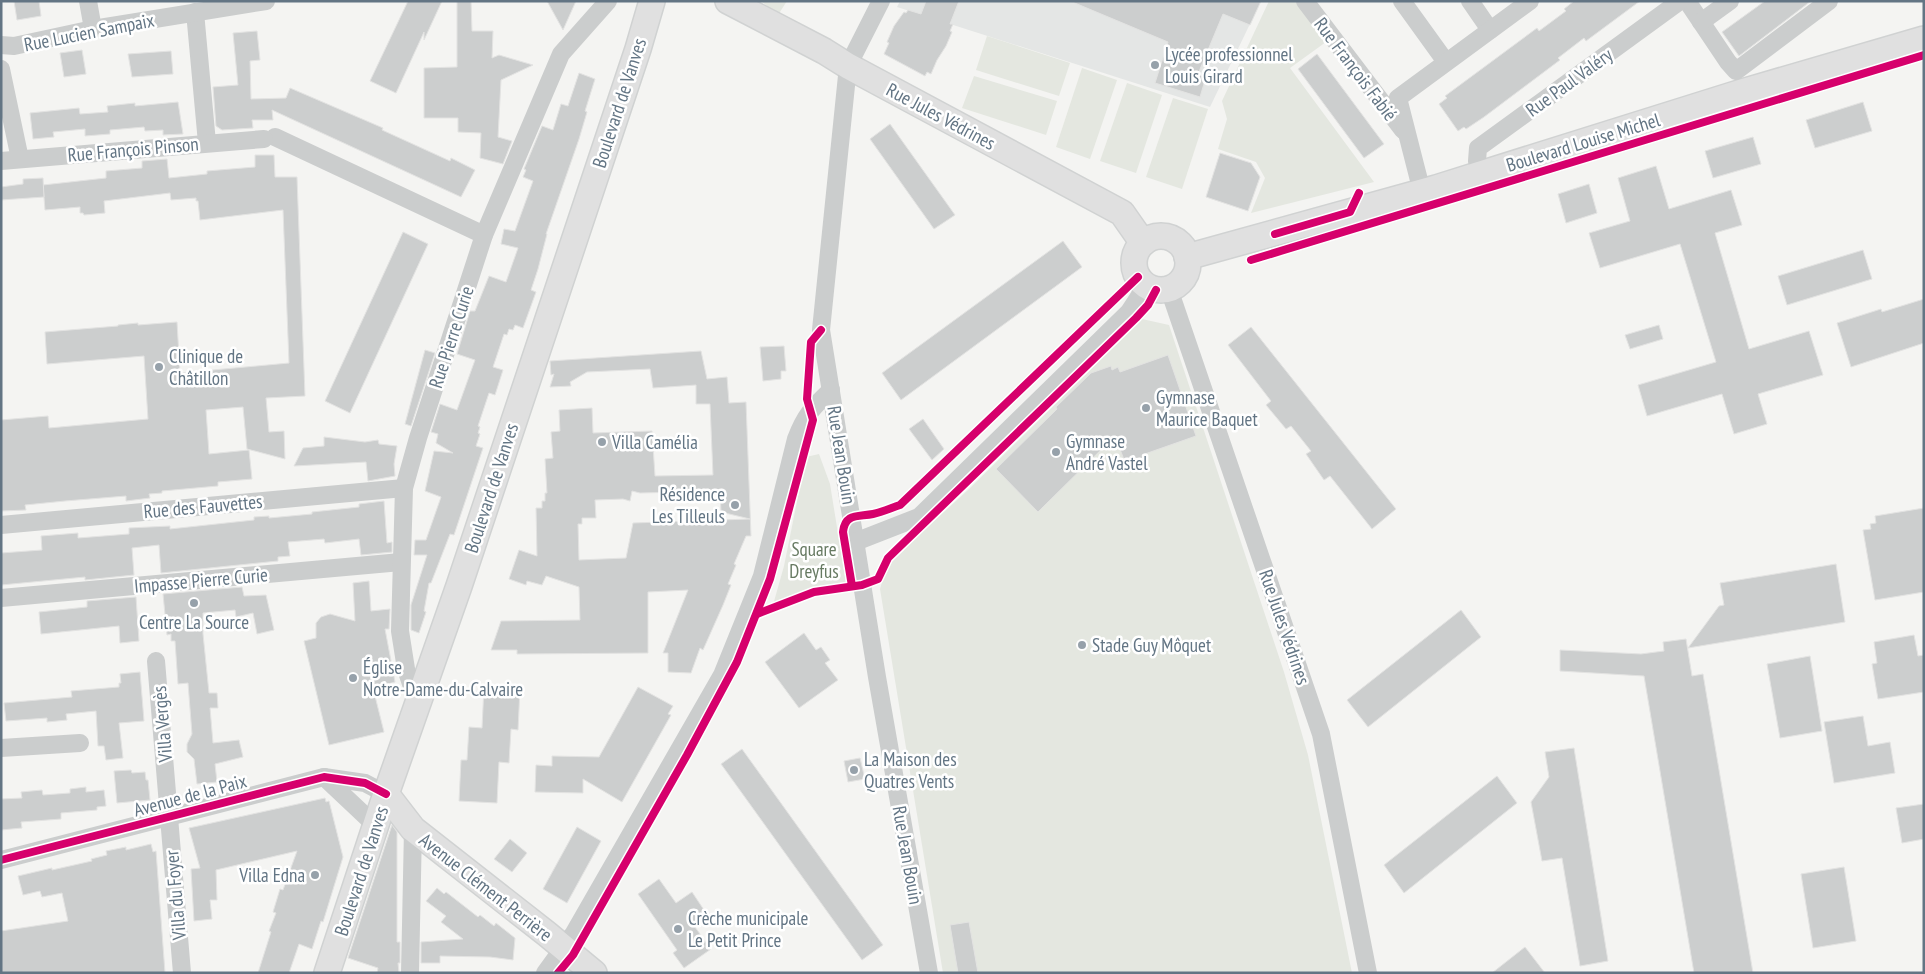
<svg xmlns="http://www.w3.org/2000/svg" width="1925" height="974" viewBox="0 0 1925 974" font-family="'PT Sans Narrow',sans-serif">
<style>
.built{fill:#e4e6e5}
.green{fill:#e4e7e0}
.building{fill:#cccece;stroke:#e3e3e2;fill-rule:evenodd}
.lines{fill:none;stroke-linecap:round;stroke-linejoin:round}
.secondary-casing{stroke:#d0d2d2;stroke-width:28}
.street{stroke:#cbcdcd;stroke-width:18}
.secondary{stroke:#e0e0e0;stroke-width:25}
.cycleway-casing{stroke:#fff;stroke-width:11}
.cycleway{stroke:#d6006c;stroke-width:8}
.poi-dot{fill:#96a1aa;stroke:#fff;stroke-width:2}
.labels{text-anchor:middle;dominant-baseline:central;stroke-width:5;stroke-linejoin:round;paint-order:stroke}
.street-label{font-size:19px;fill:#637584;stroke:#fff}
.poi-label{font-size:19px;fill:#637584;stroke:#fff;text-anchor:start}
.park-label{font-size:19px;fill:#677a62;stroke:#fff}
</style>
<rect width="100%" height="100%" fill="#f4f4f2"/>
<polygon class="built" points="900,1 1261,1 1210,107 897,7"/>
<g class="green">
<polygon points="761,1 787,1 778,15"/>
<polygon points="1269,1 1296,1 1326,42 1290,68 1374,182 1251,213 1265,178 1256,162 1218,149 1227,119 1222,101"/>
<polygon points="987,36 1070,63 1059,96 976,70"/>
<polygon points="1082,68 1117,80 1090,159 1056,147"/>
<polygon points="974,76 1057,101 1046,135 962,108"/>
<polygon points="1127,83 1162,95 1136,173 1100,161"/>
<polygon points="1173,98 1208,109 1182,189 1146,177"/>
<polygon points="1142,319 1169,325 1284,672 1308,755 1352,973 943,973 880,589 887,564 968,490"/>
<polygon points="819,454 830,484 846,583 811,589 773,605 784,566 806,457"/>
</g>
<g class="building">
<polygon points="14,1 39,1 41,16 17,20"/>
<polygon points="408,1 442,1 424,40 424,32 396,93 370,81"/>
<polygon points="457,1 471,1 472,31 493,31 492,58 499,55 533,65 501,80 498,137 512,141 503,164 480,158 481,133 458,132 458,118 424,118 424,68 457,67"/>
<polygon points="547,1 576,1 563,30"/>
<polygon points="926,1 959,1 950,24 953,24 950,31 952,32 946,46 937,60 931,74 927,72 925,76 884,54 889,43 887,42 894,26 904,12 906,13 908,10 921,14"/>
<polygon points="1070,1 1261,1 1250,25 1223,14 1198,74 1206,77 1200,97 1155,83 1168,42"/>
<polygon points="1574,1 1640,1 1586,41 1584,38 1558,58 1560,60 1484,117 1466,129 1464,127 1458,131 1439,104 1447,98 1445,96 1537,28 1539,31 1566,11 1564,9"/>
<polygon points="1765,1 1811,1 1739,56 1722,32"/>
<polygon points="257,31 260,60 250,61 251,99 286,98 290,88 383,128 382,130 450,161 451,158 475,170 461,197 272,110 273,120 252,120 253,128 222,130 216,126 213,87 238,85 233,33"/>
<polygon points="82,50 86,74 64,77 60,53"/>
<polygon points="171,51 173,74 132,77 128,54"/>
<polygon points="1317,54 1384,144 1364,158 1298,69"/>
<polygon points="579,73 595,79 585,111 587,112 579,139 546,234 547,234 538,269 531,290 536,292 523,328 515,325 513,330 509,329 507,335 504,334 493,367 503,370 495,395 489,393 478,426 480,427 478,433 480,434 476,446 483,448 454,535 450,534 431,583 429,583 424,611 426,612 419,633 411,630 411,605 427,555 414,555 415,540 426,540 441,497 425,491 434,451 453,453 436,443 438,434 431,432 440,404 457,410 475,360 457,354 470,311 475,311 489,276 506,282 518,248 501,244 504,229 515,231 533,181 523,177 526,170 524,169 542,126 553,130 561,104 568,106"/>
<polygon points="178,102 183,134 163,135 163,130 145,131 144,127 110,130 110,134 85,136 85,129 53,132 54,137 33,139 30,113 79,108 80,114 108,112 107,106 135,103 135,106"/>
<polygon points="1863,102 1872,131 1815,148 1806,120"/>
<polygon points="890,124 955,215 934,229 870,139"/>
<polygon points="1753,137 1761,164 1713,178 1705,151"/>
<polygon points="1220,153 1251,163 1260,177 1248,211 1206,197"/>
<polygon points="255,155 274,155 275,177 297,177 305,396 266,398 269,432 284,431 285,459 247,449 243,407 206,410 209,454 249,450 252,479 218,482 218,486 162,491 162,493 149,494 150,498 126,501 126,496 65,501 25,505 26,510 1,511 1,420 48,416 49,428 148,419 144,356 47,364 45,332 118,326 118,325 138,323 138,325 177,322 180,373 289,363 283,210 200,220 198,201 196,201 196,198 171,200 170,193 104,201 105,213 84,215 83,213 80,213 80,207 45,210 43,185 106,178 106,171 142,168 142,161 167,159 169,178 207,174 207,171 255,167"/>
<polygon points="1656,166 1669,209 1731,190 1742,225 1715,233 1749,349 1809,331 1823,375 1758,394 1767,424 1734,434 1722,394 1647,416 1638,385 1716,362 1680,244 1600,268 1589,233 1630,221 1618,178"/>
<polygon points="43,178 44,197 1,200 1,187 23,184 23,179"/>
<polygon points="1589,184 1597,213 1566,223 1558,194"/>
<polygon points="403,232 428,244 350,413 325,401"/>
<polygon points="1063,241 1082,267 901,400 882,373"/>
<polygon points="1863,250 1872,279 1787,305 1778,276"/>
<polygon points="1924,299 1924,343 1851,367 1837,323 1881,309 1882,312"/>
<polygon points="1659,325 1663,339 1630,349 1625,335"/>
<polygon points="1251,327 1396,509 1372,529 1330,476 1324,480 1306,454 1311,451 1291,426 1286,429 1266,405 1271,401 1228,345"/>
<polygon points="784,346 786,371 781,371 781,379 763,381 760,347"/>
<polygon points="425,350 435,353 411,426 405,424"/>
<path d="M701,351L707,379L727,377L729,403L746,402L751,536H746L734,564L736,565L728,584L731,585L723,605L703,650L700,648L691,673L668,672V653H663L688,590L648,592V653L517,654V650H491L501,621L580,620L579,587L546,576L542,585L527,581L526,585L509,579L519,550L537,556L536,508H542V501H545V493H547L545,459L553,458L551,432L560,431L559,410L592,408L593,433L652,431L655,476L713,475L710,404H696V385L653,388L650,369L587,372L570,382L571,386L550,387L554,374L551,375L550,361ZM632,491L640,493L720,491L721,512L750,519L633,523L626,558L579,560L578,524H582V518H596L595,500L623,499L630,501Z"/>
<polygon points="1168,355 1196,436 1142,455 1143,460 1126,465 1115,436 1038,512 996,469 1057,409 1056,407 1091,373 1111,366 1112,370 1118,367 1120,372"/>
<polygon points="923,419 944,449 932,460 909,429"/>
<polygon points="324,437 365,442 378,440 379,444 397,446 394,464 395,476 368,481 366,462 294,466 303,448 324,446"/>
<polygon points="384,501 387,543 392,542 392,552 361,555 359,539 325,543 324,539 288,542 290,556 278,557 278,561 161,573 159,545 132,548 134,575 85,580 85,577 1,585 1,553 42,550 41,536 78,533 78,538 129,534 129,528 170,526 170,529 254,520 254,517 269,516 269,518 312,514 312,512 359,507 359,504"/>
<polygon points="1924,508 1924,592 1875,600 1863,530 1871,529 1870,524 1876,523 1875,516"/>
<polygon points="1836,564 1845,622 1688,648 1719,606 1724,605 1720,583"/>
<polygon points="369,581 371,611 390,609 389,629 385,629 395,682 373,688 384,732 329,745 304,641 316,638 316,623 321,617 330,614 355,621 353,583"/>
<polygon points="242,587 244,596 266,595 274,630 257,634 253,613 236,617 235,610 203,613 203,634 209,693 217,693 218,708 210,708 213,743 239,740 243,757 215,764 217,782 197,784 194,759 187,752 187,744 192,734 188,683 178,684 175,641 171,641 171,634 167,635 163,594"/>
<polygon points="136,597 139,641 120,643 119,626 41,634 39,612 87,607 87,601"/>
<polygon points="1461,610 1481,637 1368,727 1347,700"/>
<polygon points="804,633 816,650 821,647 830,660 825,663 838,680 799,708 765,662"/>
<polygon points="1914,635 1918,656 1924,655 1924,692 1878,699 1872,664 1877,663 1874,642"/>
<polygon points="1686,639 1692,676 1703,674 1753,973 1694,973 1644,676 1560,671 1560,650 1641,654 1664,651 1663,642"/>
<polygon points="1810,656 1822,731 1780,738 1767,664"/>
<polygon points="140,672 144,721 119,723 123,758 106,760 104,746 98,746 96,711 66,714 67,720 47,722 47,718 6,721 4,703 72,697 71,691 119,687 119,683 121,683 120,674"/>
<polygon points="484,687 520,689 518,730 511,729 509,763 499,762 497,803 459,801 461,760 467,760 469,727 482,728"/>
<polygon points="638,687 673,706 668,714 671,715 622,802 583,779 583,793 535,792 536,765 552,766 552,756 599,757"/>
<polygon points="1863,716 1868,746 1890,742 1895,773 1834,783 1824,722"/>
<polygon points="1574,748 1608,961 1580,966 1562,858 1542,861 1531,802 1549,777 1545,752"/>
<polygon points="742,749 883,945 862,960 721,764"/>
<polygon points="860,758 865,779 848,782 844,761"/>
<polygon points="131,770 132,773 145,772 146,780 148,780 150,800 117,803 114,771"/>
<polygon points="1497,776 1517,803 1404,893 1384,865"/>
<polygon points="86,787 86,792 104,790 106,806 97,807 97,810 61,813 61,819 21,822 22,828 1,830 1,799 22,798 21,792 42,790 43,795 70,793 70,789"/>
<polygon points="325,798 326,802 329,801 343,857 323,922 321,921 312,949 299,944 289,973 258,973 271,932 269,931 276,913 273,912 280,889 283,890 297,851 216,870 217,900 210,900 212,919 194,921 191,869 200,868 189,828"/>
<polygon points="1924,804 1924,839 1902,843 1896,808"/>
<polygon points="392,825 397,832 397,942 400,942 400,963 398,963 399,973 377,973 378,968 348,958"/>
<polygon points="577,827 601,841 567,903 543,889"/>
<polygon points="510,839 527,853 512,872 494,859"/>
<polygon points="151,844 153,852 156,851 165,973 1,973 1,931 68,921 62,893 42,897 40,891 23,895 18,876 52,868 52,870 92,861 91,859 107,855 106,851 126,847 126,850"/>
<polygon points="1844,867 1856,941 1813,948 1801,874"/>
<polygon points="659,879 676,903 692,892 706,913 692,923 711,949 684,968 673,953 677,950 638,894"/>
<polygon points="437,888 444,894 446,892 478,917 480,915 494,926 496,923 515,938 513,960 490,957 440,956 440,963 421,963 421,942 463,939 441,922 446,916 426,901"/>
<polygon points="969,922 978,973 958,973 950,925"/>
<polygon points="1525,947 1545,973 1492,973"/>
</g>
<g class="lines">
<g class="secondary-casing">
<g id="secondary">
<polyline points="728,1 824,51 848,66 1122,213 1143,243"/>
<circle cx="1161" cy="263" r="27"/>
<polyline points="1187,257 1436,188 1742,92 1924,39"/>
<polyline points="386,794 413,829 547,934 594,973"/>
<polyline points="327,973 386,794 459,586 638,49 652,1"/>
</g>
</g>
<g class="street">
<polyline points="88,1 93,29"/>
<polyline points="881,1 848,66 821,330 877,677 929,973"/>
<polyline points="1305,1 1403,130"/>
<polyline points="1402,1 1446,62"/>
<polyline points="1470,1 1490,30"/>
<polyline points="1687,1 1728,62 1736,71 1829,1"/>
<polyline points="195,12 207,143"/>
<polyline points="1701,22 1730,1"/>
<polyline points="1,45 14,46 93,29 266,1"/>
<polyline points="1,69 20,159"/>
<polyline points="275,137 484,235"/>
<polyline points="1,161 264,139"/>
<polyline points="1480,174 1477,161 1478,148 1680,1"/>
<polyline points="1422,192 1398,98 1530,1"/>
<polyline points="1169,289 1321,734 1368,973"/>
<polyline points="1,525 404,488"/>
<polyline points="855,542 919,517 1129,312 1146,286"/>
<polyline points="1,598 401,562"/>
<polyline points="156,661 182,973"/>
<polyline points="417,702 406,669 400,631 404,488 418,438 484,235 561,54 608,1"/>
<polyline points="1,748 80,743"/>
<polyline points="324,777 376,826"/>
<polyline points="1,860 324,777 365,783 386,794"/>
<polyline points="410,973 413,829"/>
<path d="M545,973L574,933L722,675L762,576L796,439C805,415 813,407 831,390"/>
</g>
<use href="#secondary" class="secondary"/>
<g class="cycleway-casing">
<g id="cycleway">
<polyline points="1275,234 1350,212 1359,193"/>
<polyline points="1251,260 1924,55"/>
<path d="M852,586L843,532C845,513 858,517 873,514C882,512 891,508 900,505L1138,277"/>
<polyline points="757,614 814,592 862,585 878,579 888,558 1136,318 1148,305 1156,290"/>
<polyline points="1,860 324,777 365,783 386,794"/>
<polyline points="558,973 573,955 687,755 737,662 770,579 813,420 807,399 811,342 821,330"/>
</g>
</g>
<use href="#cycleway" class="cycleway"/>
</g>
<g class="poi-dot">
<circle cx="1155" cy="65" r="5"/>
<circle cx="159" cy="367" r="5"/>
<circle cx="1146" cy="408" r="5"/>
<circle cx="602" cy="442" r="5"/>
<circle cx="1056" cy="452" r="5"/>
<circle cx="735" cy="505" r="5"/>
<circle cx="194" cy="603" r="5"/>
<circle cx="1082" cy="645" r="5"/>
<circle cx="353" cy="678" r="5"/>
<circle cx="854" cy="770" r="5"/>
<circle cx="315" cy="875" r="5"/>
<circle cx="678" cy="929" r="5"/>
</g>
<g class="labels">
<g class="street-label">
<text transform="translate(89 32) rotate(-11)">Rue Lucien Sampaix</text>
<text transform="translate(1356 69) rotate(53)">Rue François Fabié</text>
<text transform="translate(1569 82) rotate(-36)">Rue Paul Valéry</text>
<text transform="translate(619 103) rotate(-72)">Boulevard de Vanves</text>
<text transform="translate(941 116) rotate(28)">Rue Jules Védrines</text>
<text transform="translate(1583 142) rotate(-17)">Boulevard Louise Michel</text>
<text transform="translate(133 149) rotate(-5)">Rue François Pinson</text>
<text transform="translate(451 337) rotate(-72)">Rue Pierre Curie</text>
<text transform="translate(842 455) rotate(81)">Rue Jean Bouin</text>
<text transform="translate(491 488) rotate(-72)">Boulevard de Vanves</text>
<text transform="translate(203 506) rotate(-5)">Rue des Fauvettes</text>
<text transform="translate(201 580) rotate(-5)">Impasse Pierre Curie</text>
<text transform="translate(1285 627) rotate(71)">Rue Jules Védrines</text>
<text transform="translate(162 724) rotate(-95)">Villa Vergès</text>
<text transform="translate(190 795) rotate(-15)">Avenue de la Paix</text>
<text transform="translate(908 855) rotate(80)">Rue Jean Bouin</text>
<text transform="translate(361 871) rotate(-72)">Boulevard de Vanves</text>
<text transform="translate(486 887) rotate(38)">Avenue Clément Perrière</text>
<text transform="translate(175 895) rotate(-95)">Villa du Foyer</text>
</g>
<g class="poi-label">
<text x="1165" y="54">Lycée professionnel<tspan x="1165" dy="22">Louis Girard</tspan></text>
<text x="169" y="356">Clinique de<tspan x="169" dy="22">Châtillon</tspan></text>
<text x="1156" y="397">Gymnase<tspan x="1156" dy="22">Maurice Baquet</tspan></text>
<text x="1066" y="441">Gymnase<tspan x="1066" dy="22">André Vastel</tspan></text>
<text x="612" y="442">Villa Camélia</text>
<text x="725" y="494" text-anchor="end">Résidence<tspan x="725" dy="22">Les Tilleuls</tspan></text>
<text x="194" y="622" text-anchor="middle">Centre La Source</text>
<text x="1092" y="645">Stade Guy Môquet</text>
<text x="363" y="667">Église<tspan x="363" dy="22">Notre-Dame-du-Calvaire</tspan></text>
<text x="864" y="759">La Maison des<tspan x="864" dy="22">Quatres Vents</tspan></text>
<text x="305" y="875" text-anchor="end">Villa Edna</text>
<text x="688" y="918">Crèche municipale<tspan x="688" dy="22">Le Petit Prince</tspan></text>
</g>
<g class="park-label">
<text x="814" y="549">Square<tspan x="814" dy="22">Dreyfus</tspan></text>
</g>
</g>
<rect width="1925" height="974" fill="none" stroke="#637584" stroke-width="5"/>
</svg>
